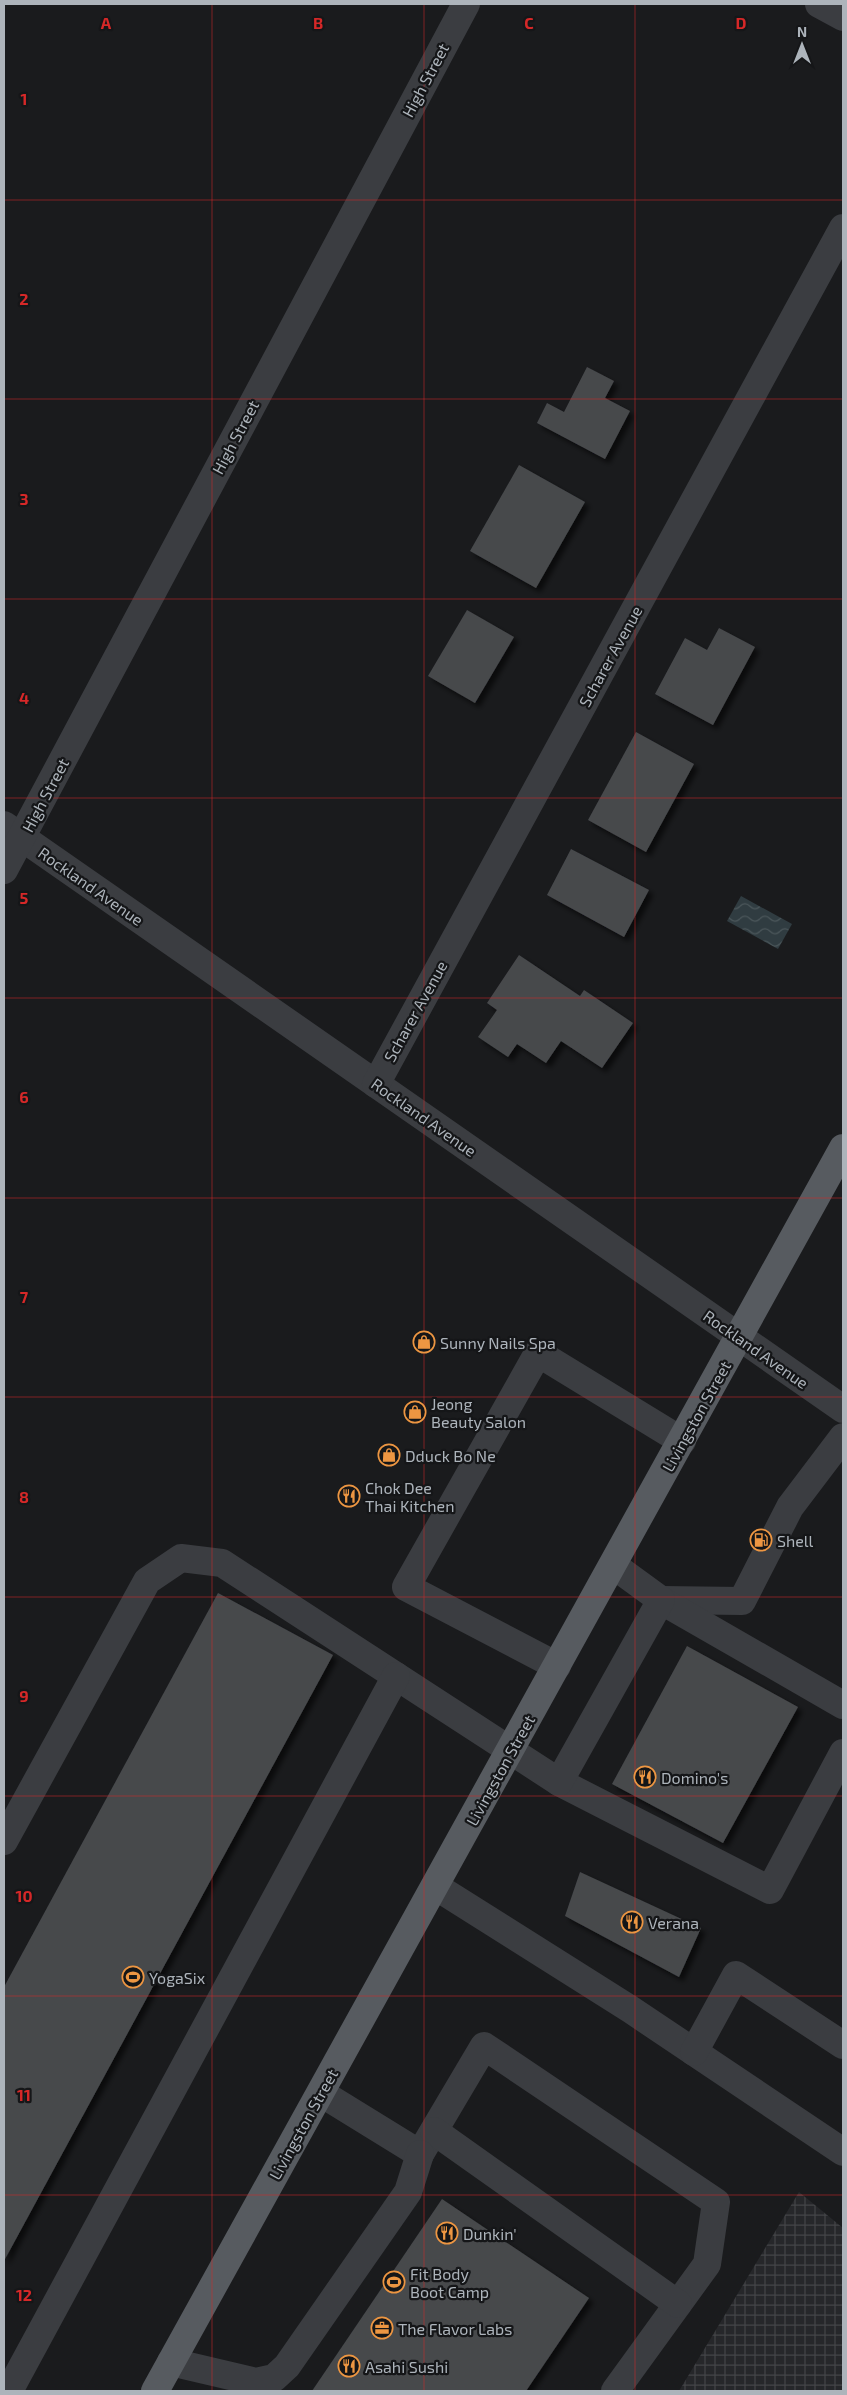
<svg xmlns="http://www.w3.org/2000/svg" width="847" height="2395" viewBox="0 0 847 2395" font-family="'Exo 2',sans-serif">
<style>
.industrial{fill:url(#industrial-grid)}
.water{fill:url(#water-waves)}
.building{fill:#47494c;filter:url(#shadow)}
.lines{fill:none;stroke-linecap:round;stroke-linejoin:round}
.minor{stroke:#3b3d41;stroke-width:28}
.major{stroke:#575b60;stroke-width:28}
.grid{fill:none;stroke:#d62828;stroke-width:1;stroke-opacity:0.55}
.labels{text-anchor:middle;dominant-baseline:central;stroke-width:4.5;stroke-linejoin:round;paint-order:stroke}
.street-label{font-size:16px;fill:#adb4bb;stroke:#151618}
.poi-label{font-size:16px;fill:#adb4bb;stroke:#151618;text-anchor:start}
.grid-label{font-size:16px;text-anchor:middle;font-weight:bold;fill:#d62828;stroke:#151618;stroke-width:4.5;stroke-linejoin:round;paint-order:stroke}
</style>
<defs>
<pattern id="industrial-grid" width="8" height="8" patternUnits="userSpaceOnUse" patternTransform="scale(1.25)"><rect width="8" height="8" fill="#26272a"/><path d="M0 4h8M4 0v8" fill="none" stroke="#434447"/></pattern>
<pattern id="water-waves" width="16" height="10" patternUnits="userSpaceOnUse" patternTransform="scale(1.25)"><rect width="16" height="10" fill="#303c41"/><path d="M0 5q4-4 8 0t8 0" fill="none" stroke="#4b565a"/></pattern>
<filter id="shadow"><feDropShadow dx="4.5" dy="4.5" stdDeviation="2.5" flood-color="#0009"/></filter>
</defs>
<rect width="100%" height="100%" fill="#1a1b1d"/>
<polygon class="industrial" points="799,2192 843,2228 843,2391 679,2391"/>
<polygon class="water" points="741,896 792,924 778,949 727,921"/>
<g class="building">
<polygon points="587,367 614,381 605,398 630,411 605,459 537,423 547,403 564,412"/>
<polygon points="519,465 585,502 536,588 470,551"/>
<polygon points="467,610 514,637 475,703 428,676"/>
<polygon points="719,628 755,647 713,725 655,694 685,638 707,650"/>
<polygon points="636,732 694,764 646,852 588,820"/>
<polygon points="571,849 649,890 624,937 547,895"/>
<polygon points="519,955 580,996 584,990 633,1023 602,1068 561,1041 546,1063 517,1044 508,1057 478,1037 497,1010 487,1003"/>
<polygon points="218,1593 333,1655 4,2261 4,1987"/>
<polygon points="687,1646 798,1707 723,1843 612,1784"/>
<polygon points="580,1872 701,1928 679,1977 565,1916"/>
<polygon points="442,2199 589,2298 526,2391 312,2391"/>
</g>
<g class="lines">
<g class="minor">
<polyline points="819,4 843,17"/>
<polyline points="4,825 843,1409"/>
<polyline points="4,870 466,4"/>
<polyline points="376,1084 843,228"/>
<polyline points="661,1600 742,1601 790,1507 843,1437"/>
<polyline points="662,1601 843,1705"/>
<polyline points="557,1666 406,1587 538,1353 682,1441"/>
<polyline points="559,1782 770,1890 843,1753"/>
<polyline points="4,1841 147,1581 181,1558 222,1563 559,1782 661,1600 613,1565"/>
<polyline points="435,1886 630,2009 843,2152"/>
<polyline points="694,2052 736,1975 843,2045"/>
<polyline points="321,2093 420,2154 484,2046 716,2202 707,2264 615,2391"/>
<polyline points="434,2131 678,2304"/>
<polyline points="171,2362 256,2382 274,2378 287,2366 408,2192 420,2154"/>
<polyline points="9,2391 396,1676"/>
</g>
<polyline class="major" points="155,2391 843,1148"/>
</g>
<path class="grid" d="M212,4V2391M424,4V2391M635,4V2391M4,200H843M4,399H843M4,599H843M4,798H843M4,998H843M4,1198H843M4,1397H843M4,1597H843M4,1796H843M4,1996H843M4,2195H843"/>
<defs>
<g id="shop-ring" transform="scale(1.125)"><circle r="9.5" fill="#151618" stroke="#ed9642" stroke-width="1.5"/><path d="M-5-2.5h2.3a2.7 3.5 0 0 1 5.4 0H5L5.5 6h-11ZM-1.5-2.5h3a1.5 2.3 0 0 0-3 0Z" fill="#ed9642"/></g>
<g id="restaurant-ring" transform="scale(1.125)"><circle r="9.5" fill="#151618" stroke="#ed9642" stroke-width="1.5"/><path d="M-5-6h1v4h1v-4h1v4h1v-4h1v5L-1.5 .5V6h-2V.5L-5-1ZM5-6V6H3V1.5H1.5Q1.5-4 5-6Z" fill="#ed9642"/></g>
<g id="fuel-ring" transform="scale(1.125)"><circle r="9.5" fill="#151618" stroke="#ed9642" stroke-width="1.5"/><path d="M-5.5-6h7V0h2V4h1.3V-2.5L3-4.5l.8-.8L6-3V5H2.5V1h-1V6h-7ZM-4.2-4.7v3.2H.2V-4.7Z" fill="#ed9642"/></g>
<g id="stadium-ring" transform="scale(1.125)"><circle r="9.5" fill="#151618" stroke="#ed9642" stroke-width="1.5"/><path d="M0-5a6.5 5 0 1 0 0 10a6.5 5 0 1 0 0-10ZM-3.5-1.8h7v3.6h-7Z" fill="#ed9642"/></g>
<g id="office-ring" transform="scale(1.125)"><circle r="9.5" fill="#151618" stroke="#ed9642" stroke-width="1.5"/><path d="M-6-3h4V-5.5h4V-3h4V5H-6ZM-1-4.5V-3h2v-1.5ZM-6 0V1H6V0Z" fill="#ed9642"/></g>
</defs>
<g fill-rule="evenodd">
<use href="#shop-ring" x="424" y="1342"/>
<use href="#shop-ring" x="415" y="1412"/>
<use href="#shop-ring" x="389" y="1455"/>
<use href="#restaurant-ring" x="349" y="1496"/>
<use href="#fuel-ring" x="761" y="1540"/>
<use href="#restaurant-ring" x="645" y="1777"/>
<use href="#restaurant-ring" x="632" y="1922"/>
<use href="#stadium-ring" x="133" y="1977"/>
<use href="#restaurant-ring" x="447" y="2233"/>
<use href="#stadium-ring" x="394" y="2282"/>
<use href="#office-ring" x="382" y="2328"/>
<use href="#restaurant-ring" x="349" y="2366"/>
</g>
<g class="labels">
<g class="street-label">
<text transform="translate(425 80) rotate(-62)">High Street</text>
<text transform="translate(235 437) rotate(-62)">High Street</text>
<text transform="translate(610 656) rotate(-61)">Scharer Avenue</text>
<text transform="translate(45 795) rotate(-62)">High Street</text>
<text transform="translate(91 886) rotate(35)">Rockland Avenue</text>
<text transform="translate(415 1011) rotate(-61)">Scharer Avenue</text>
<text transform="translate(424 1117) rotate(35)">Rockland Avenue</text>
<text transform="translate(756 1349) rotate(35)">Rockland Avenue</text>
<text transform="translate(696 1416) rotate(-61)">Livingston Street</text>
<text transform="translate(500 1770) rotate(-61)">Livingston Street</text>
<text transform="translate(303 2124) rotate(-61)">Livingston Street</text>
</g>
<g class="poi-label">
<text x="440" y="1342">Sunny Nails Spa</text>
<text x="431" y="1403">Jeong<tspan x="431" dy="18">Beauty Salon</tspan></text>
<text x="405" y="1455">Dduck Bo Ne</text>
<text x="365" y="1487">Chok Dee<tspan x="365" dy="18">Thai Kitchen</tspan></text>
<text x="777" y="1540">Shell</text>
<text x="661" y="1777">Domino's</text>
<text x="648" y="1922">Verana</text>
<text x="149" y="1977">YogaSix</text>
<text x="463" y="2233">Dunkin'</text>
<text x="410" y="2273">Fit Body<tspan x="410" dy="18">Boot Camp</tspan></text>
<text x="398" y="2328">The Flavor Labs</text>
<text x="365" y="2366">Asahi Sushi</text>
</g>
</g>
<g class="grid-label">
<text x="106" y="29">A</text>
<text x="318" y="29">B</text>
<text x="529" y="29">C</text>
<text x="741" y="29">D</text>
<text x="24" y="105">1</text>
<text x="24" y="305">2</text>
<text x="24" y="505">3</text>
<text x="24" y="704">4</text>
<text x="24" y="904">5</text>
<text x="24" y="1103">6</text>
<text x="24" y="1303">7</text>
<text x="24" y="1503">8</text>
<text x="24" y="1702">9</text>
<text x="24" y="1902">10</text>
<text x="24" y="2101">11</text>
<text x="24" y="2301">12</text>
</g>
<rect width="847" height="2395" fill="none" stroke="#adb4bb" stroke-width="10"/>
<g transform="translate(802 45)" stroke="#151618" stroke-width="4" paint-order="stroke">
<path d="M0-4L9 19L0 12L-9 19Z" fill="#adb4bb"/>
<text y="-8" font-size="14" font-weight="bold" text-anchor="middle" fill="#adb4bb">N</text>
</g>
</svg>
